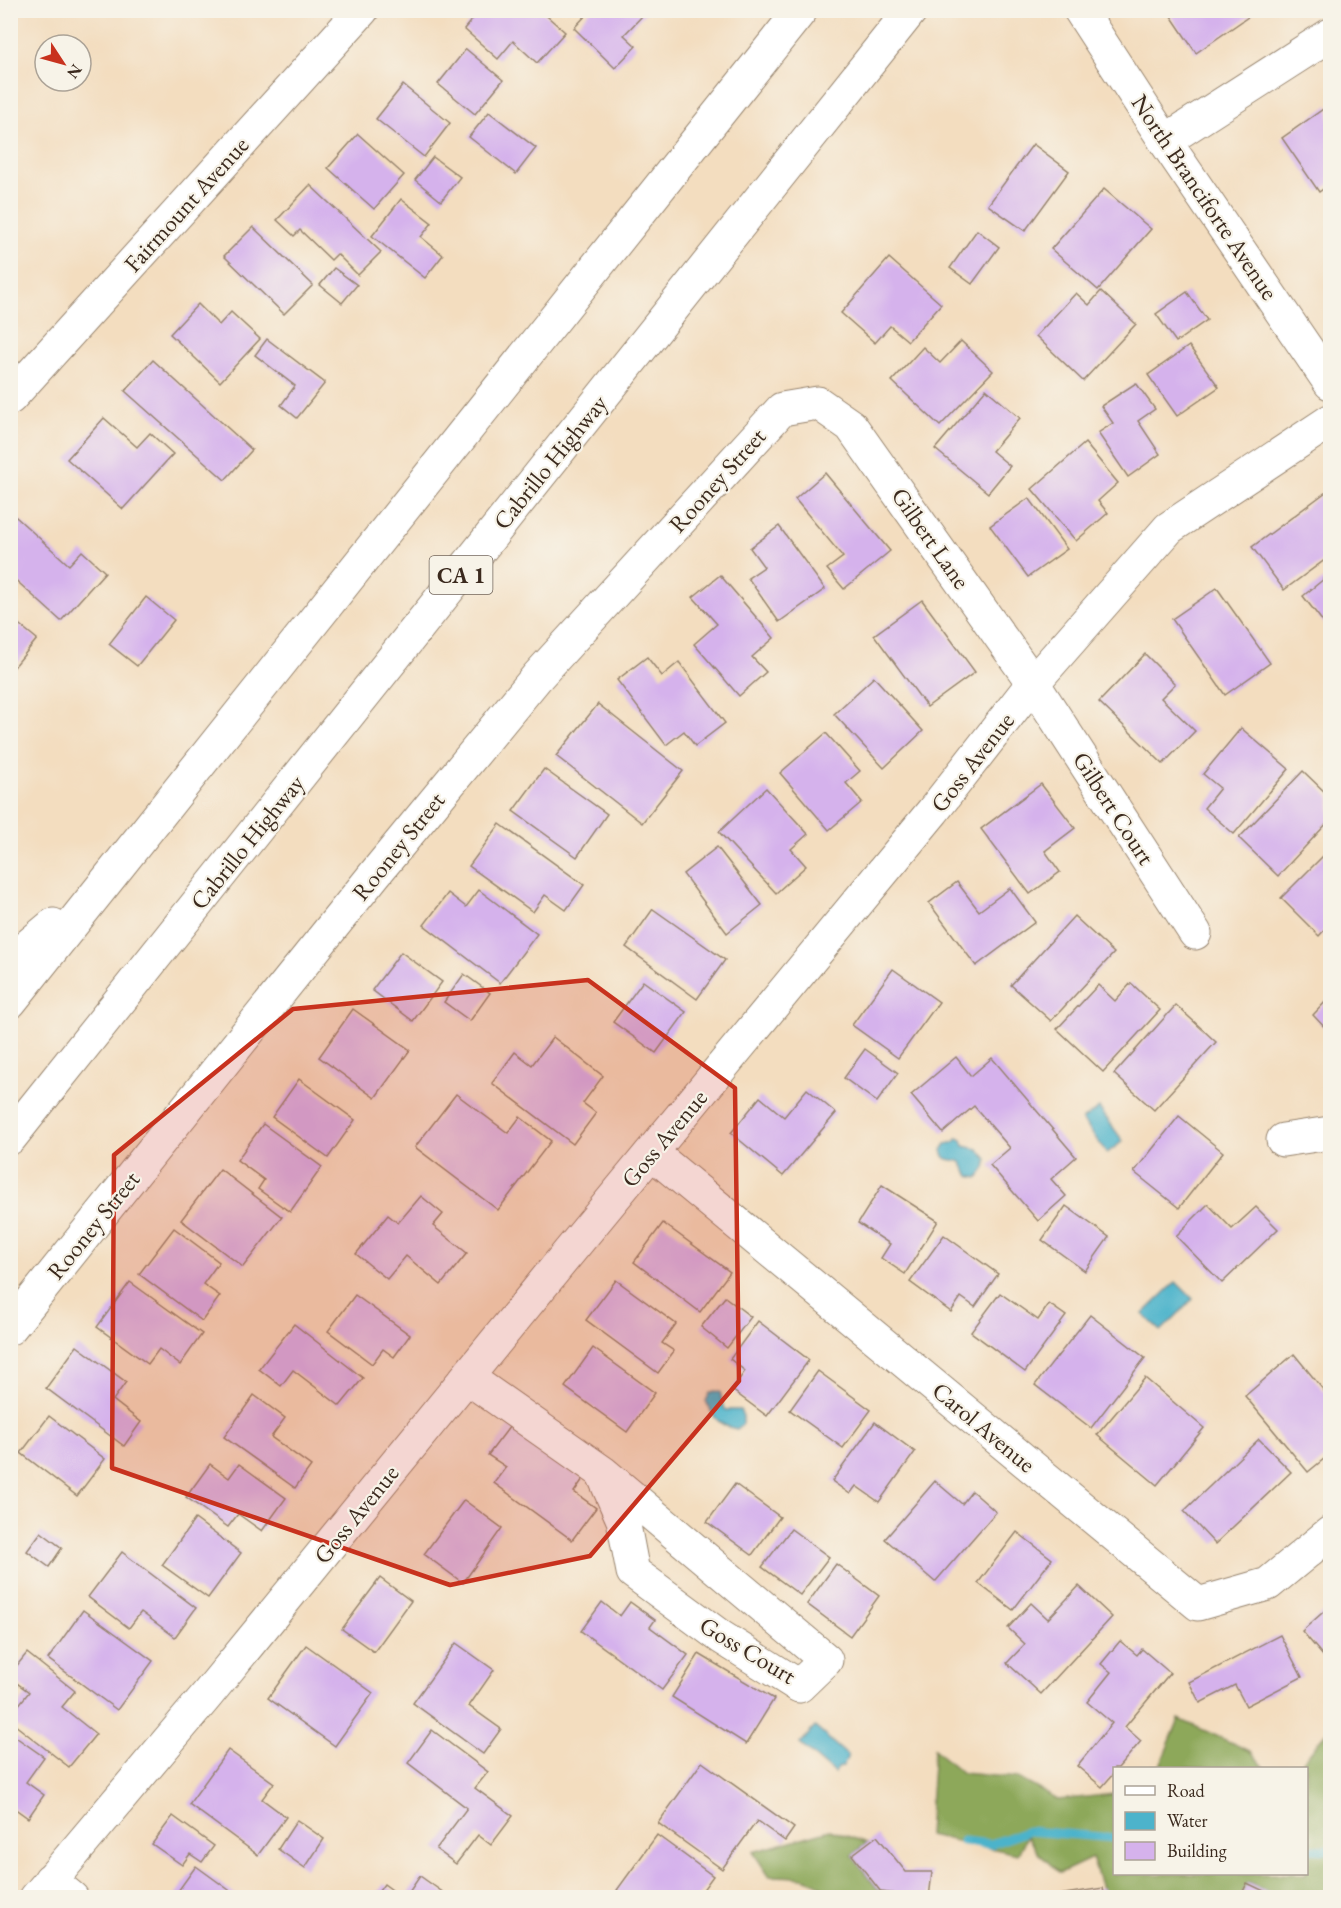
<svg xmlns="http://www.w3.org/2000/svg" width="1341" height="1908" viewBox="0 0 1341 1908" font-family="'EB Garamond',serif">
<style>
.forest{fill:#8da85a;stroke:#64693c;stroke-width:1.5}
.water{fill:#4cb3cb;stroke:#446e74;stroke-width:1.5}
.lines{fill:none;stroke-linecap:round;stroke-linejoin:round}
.stream{stroke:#4cb3cb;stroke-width:9}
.building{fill:#d5b2ec}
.minor-casing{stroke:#97846e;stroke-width:35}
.highway-casing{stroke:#97846e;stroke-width:35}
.minor{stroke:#fff;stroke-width:33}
.highway{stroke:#fff;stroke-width:33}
.marked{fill:#c8321e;fill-opacity:0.2;stroke:#c8321e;stroke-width:4.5;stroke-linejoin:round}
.labels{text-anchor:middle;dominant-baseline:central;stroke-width:4.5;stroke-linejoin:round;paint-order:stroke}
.shield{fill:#f7f3e8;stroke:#73665b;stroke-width:1.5}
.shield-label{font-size:22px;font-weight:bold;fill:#3b2a1e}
.street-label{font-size:24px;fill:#3b2a1e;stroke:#f7f3e8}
</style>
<rect width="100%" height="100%" fill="#f7f3e8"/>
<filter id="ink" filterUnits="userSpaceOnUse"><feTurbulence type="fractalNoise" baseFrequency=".0167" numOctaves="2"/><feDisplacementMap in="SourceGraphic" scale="12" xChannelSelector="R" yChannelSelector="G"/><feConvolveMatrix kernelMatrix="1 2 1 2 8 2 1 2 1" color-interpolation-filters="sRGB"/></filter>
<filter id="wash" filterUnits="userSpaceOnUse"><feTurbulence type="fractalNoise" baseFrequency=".008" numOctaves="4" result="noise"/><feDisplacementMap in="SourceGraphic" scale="24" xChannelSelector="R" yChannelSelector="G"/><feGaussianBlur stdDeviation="1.35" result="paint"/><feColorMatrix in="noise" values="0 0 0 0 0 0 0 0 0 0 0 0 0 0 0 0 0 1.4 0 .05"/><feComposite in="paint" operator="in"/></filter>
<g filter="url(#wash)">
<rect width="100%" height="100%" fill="#f3ddbf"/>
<g class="forest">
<polygon points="1179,1719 1250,1751 1265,1768 1159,1768"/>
<polygon points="1330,1727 1330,1897 1279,1897 1248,1883 1240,1897 1201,1897 1193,1894 1191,1898 1105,1897 1092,1858 1060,1873 1038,1853 1027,1836 1018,1854 928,1835 934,1749 962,1773 1018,1778 1058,1800 1114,1794 1114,1874 1306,1874 1306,1768 1298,1768"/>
<path d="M830,1830L867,1843L852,1855L880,1892L923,1897H829C817,1874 792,1877 769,1876L753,1852Z"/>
</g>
<g class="water">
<polygon points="1099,1108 1123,1141 1107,1153 1082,1120"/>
<path d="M958,1138L962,1140L964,1146L978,1149L987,1159L985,1168L978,1178L969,1176L961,1162C952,1158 944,1163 942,1150L946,1144L955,1142Z"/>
<polygon points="1176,1282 1193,1299 1161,1331 1143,1314"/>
<path d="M714,1391L720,1392L723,1406L726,1410H740L743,1416V1424L737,1429C719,1426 713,1417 706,1401L710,1393Z"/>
<polygon points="815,1727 848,1756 843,1766 838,1768 834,1773 800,1744"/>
</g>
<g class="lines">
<g class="stream">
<polyline points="963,1841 991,1844 1028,1831 1114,1838"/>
<polyline points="1306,1849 1330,1850"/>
</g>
</g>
<g id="blocks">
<g class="building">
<polygon points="480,10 540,10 565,32 537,63 513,41 498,59 464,29"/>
<polygon points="591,10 646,12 624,35 636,46 615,68 574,28"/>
<polygon points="1167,10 1258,10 1196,53"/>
<polygon points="466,49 503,80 475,114 438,84"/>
<polygon points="403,85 450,123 424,157 376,119"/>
<polygon points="1329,105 1330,184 1319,192 1282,138"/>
<polygon points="489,112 536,148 516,174 469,137"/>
<polygon points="358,134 404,175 374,209 328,168"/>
<polygon points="1033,144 1069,171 1025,231 988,205"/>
<polygon points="433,157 460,177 441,201 415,180"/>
<polygon points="310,185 381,252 358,275 337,254 331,260 300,230 294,236 277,220"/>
<polygon points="1104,189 1151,229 1098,290 1051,249"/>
<polygon points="401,199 432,223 421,237 443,255 425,278 372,236"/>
<polygon points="253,227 313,285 284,314 224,256"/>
<polygon points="977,230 999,247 972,284 950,268"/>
<polygon points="889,258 941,304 908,341 890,326 875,343 841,313"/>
<polygon points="334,268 357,285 342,303 320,285"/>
<polygon points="1101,291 1136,324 1083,381 1036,336 1076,293 1089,305"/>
<polygon points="1187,292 1207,320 1176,342 1156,314"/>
<polygon points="198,304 219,325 231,312 260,339 220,382 170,334"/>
<polygon points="267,339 325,383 297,418 281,405 295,386 255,355"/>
<polygon points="961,341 993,371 940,426 892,381 923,347 940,363"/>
<polygon points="1189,346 1219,387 1177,416 1148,375"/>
<polygon points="153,360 252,450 225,480 125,391"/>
<polygon points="1136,383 1155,409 1138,421 1160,454 1128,477 1098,433 1113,423 1101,406"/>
<polygon points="986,389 1020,418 992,451 1010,466 988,493 935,449"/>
<polygon points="104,418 137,447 150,433 173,454 123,509 67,459"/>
<polygon points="1085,443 1118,483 1098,501 1108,513 1076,541 1032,489"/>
<polygon points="825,473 890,551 844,589 827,569 843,557 795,499"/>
<polygon points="1326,492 1330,499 1330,556 1284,590 1252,547"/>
<polygon points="1029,498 1067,549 1028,577 990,526"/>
<polygon points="16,517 69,565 82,551 105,572 61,621 10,575 10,522"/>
<polygon points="779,526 825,589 779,622 748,578 764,567 750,548"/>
<polygon points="1330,574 1330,631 1303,596"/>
<polygon points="720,575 774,638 752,657 766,672 739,696 694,644 717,624 693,597"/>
<polygon points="1217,588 1270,663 1225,695 1172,619"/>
<polygon points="146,597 174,620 137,666 109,644"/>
<polygon points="922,600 975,672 927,707 874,635"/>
<polygon points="10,617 37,639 10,672"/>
<polygon points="1145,654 1175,684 1161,698 1195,731 1163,764 1099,702"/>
<polygon points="647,657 662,676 679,662 725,723 695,746 684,731 666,745 617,680"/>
<polygon points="874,677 923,731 884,768 834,714"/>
<polygon points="598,704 683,771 642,823 556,756"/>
<polygon points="1241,728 1289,769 1234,834 1204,808 1220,788 1203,774"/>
<polygon points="826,733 860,771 846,783 862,802 829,830 780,773"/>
<polygon points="544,769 607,814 577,857 513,811"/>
<polygon points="1303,771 1330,797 1330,820 1278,876 1239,838"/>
<polygon points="1041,784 1075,828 1045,851 1060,872 1030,894 981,829"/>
<polygon points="766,788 808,834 791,849 806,866 776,893 719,832"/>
<polygon points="500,824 584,885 566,910 545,895 533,912 469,866"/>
<polygon points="717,847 762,905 727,933 683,874"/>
<polygon points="1330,849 1330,924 1319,936 1281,898"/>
<polygon points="957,882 979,911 1010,888 1035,922 976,966 929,903"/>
<polygon points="479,890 537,934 500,983 424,925 448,893 466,907"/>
<polygon points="653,909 725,960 697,999 626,947"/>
<polygon points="1074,916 1114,953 1051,1021 1011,985"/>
<polygon points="401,952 442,982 413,1021 372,990"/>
<polygon points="893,969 939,1002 898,1058 852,1025"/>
<polygon points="464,974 490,993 470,1021 444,1002"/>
<polygon points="643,981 686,1012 656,1053 613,1022"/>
<polygon points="1131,983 1160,1010 1103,1072 1057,1029 1098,985 1115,1001"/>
<polygon points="1330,997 1330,1033 1313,1015"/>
<polygon points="1176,1005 1216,1042 1154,1110 1114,1074"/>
<polygon points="353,1009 410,1050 375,1098 319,1057"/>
<polygon points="553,1037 603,1076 583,1103 596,1113 573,1144 492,1083 515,1052 532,1065"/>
<polygon points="865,1049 898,1073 877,1102 844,1078"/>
<polygon points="956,1057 971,1076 992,1058 1076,1157 1051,1179 1066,1196 1038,1221 990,1165 1010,1148 974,1106 943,1133 911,1095"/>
<polygon points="299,1079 355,1120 328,1158 272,1117"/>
<polygon points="807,1089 836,1113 783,1176 731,1133 760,1097 784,1117"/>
<polygon points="456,1094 508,1133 520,1117 551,1141 498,1210 415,1147"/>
<polygon points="1179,1116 1223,1152 1179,1208 1134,1172"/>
<polygon points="263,1124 322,1167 290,1212 258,1189 264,1180 237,1160"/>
<polygon points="220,1169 282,1217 243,1267 181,1220"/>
<polygon points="882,1185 938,1221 905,1274 881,1258 890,1244 858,1223"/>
<polygon points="421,1196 443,1214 433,1226 467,1253 441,1285 406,1256 387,1279 356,1254 388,1215 398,1223"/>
<polygon points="1208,1204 1232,1229 1256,1207 1278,1229 1222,1283 1176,1236"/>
<polygon points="1066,1206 1109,1237 1085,1271 1042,1240"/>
<polygon points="663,1223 730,1272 700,1312 634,1262"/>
<polygon points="174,1228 219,1262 203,1284 220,1296 202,1321 139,1274"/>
<polygon points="944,1235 998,1274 975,1307 961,1297 951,1312 910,1282"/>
<polygon points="616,1280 676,1324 662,1343 674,1351 658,1373 586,1320"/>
<polygon points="130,1282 202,1334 180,1365 159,1349 148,1364 97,1327"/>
<polygon points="1000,1293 1038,1320 1049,1304 1066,1316 1025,1372 971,1332"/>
<polygon points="355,1295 410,1335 394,1357 383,1349 372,1364 328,1331"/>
<polygon points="725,1297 751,1317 727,1348 701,1327"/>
<polygon points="1090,1315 1145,1358 1091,1428 1035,1385"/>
<polygon points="758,1321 809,1360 767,1416 732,1390 745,1371 730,1359"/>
<polygon points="294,1324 363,1378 340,1406 293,1370 281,1386 259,1369"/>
<polygon points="77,1346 126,1382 113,1400 141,1422 124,1446 46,1388"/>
<polygon points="593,1348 655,1393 627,1432 565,1387"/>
<polygon points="1294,1354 1330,1398 1330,1454 1308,1472 1245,1396"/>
<polygon points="818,1371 871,1410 843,1448 790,1410"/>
<polygon points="1145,1378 1204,1428 1157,1485 1097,1435"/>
<polygon points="254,1395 285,1418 271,1437 311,1466 295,1488 224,1437"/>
<polygon points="49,1416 105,1459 77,1496 21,1453"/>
<polygon points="875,1422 915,1452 879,1502 856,1486 850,1494 832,1481"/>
<polygon points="510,1426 583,1479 574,1492 596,1508 572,1540 494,1483 506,1467 488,1455"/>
<polygon points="1259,1439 1291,1472 1215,1544 1184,1511"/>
<polygon points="210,1464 229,1478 239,1464 286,1498 262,1531 238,1514 228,1527 186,1497"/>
<polygon points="935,1481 962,1504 972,1491 996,1512 935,1582 885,1539"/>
<polygon points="735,1484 780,1517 752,1555 707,1522"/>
<polygon points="464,1500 502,1528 463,1583 424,1554"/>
<polygon points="195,1519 241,1553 208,1598 162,1565"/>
<polygon points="791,1529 829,1557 800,1595 762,1567"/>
<polygon points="41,1532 62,1548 49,1567 27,1551"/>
<polygon points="1017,1532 1052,1559 1013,1610 978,1583"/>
<polygon points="122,1552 196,1608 175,1637 141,1612 129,1628 88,1597"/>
<polygon points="836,1564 879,1596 850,1636 807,1604"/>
<polygon points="380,1578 411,1601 374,1652 342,1629"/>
<polygon points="1079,1586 1112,1617 1041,1694 1007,1663 1025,1644 1008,1628 1031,1603 1048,1619"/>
<polygon points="602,1602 620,1616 630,1602 655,1620 650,1627 688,1655 662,1690 581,1631"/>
<polygon points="1330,1606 1330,1662 1329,1663 1302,1631"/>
<polygon points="83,1610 153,1661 117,1710 48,1659"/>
<polygon points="1280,1635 1302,1677 1246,1706 1235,1685 1200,1703 1189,1682"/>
<polygon points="1120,1641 1137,1655 1142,1649 1170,1673 1125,1727 1141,1741 1118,1768 1114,1768 1114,1773 1102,1787 1077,1766 1112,1723 1087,1702 1111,1672 1101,1664"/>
<polygon points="456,1643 494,1670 469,1706 501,1729 483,1754 413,1703"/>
<polygon points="306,1645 373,1693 335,1746 268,1698"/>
<polygon points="27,1653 75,1691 62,1707 96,1734 69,1767 10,1721 10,1716 29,1692 10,1678 10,1674"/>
<polygon points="699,1654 774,1699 746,1744 672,1697"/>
<polygon points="432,1730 488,1772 475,1788 513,1816 491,1845 478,1835 456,1864 436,1849 467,1808 408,1763"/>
<polygon points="10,1733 44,1757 26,1782 44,1795 28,1818 10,1805"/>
<polygon points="228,1750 274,1783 262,1799 286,1817 258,1855 189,1804"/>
<polygon points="702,1762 794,1828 785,1841 757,1821 722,1869 658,1823"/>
<polygon points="173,1816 214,1846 202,1862 190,1854 182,1865 152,1844"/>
<polygon points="297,1820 324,1839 305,1868 278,1849"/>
<polygon points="657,1835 713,1876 697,1898 627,1898 617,1890"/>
<polygon points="877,1836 906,1872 932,1872 929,1898 881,1892 852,1855"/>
<polygon points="196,1866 240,1898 173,1898"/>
<polygon points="420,1876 451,1898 405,1898"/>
<polygon points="1247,1883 1279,1898 1240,1898"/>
<polygon points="384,1884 403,1898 374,1898"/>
<polygon points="1103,1888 1105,1898 1052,1898 1052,1896"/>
</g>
</g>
</g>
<g filter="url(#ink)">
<use href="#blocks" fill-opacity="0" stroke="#97846e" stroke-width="1.5"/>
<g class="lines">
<g class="minor-casing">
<g id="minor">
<polyline points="1080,10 1165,141 1330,383"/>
<polyline points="1165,141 1330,35"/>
<polyline points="10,398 362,10"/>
<polyline points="1283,1140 1330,1133"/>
<polyline points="652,1153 1198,1604 1268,1584 1330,1533"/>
<polyline points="10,1328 374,875 537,677 782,409 818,403 851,426 1033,683 1195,933"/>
<polyline points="468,1378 602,1472 826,1660 799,1686 721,1637 633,1572 623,1520 602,1472"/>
<polyline points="50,1880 72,1898"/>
<polyline points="36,1898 207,1695 560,1263 933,811 1033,683 1169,528 1330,421"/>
</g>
</g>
<g class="highway-casing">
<g id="highway">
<polyline points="10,961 53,925"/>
<polyline points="10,1002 801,10"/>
<polyline points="10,1138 911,10"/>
</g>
</g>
<use href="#minor" class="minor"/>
<use href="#highway" class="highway"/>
</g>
</g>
<path class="marked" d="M588,980L735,1088L739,1381L590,1556L450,1585L112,1468L114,1155L293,1009Z"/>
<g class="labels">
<rect class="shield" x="429.5" y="556" width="63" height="38" rx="4.5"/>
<g class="shield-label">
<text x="461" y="575">CA 1</text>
</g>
<g class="street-label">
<text transform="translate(1205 197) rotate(56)">North Branciforte Avenue</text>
<text transform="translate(186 204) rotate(-48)">Fairmount Avenue</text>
<text transform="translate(550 462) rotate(-51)">Cabrillo Highway</text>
<text transform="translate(717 480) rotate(-48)">Rooney Street</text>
<text transform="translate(931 538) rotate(55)">Gilbert Lane</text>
<text transform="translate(972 762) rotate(-52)">Goss Avenue</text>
<text transform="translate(1114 808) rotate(57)">Gilbert Court</text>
<text transform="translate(247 842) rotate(-51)">Cabrillo Highway</text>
<text transform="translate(398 846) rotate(-51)">Rooney Street</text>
<text transform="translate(664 1138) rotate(-50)">Goss Avenue</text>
<text transform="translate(93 1225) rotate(-51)">Rooney Street</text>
<text transform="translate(984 1427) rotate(40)">Carol Avenue</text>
<text transform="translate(356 1514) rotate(-51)">Goss Avenue</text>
<text transform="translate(748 1650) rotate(31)">Goss Court</text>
</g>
</g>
<rect width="1341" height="1908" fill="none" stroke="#f7f3e8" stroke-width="36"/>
<rect x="1113" y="1767" width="195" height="108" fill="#f7f3e8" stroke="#aca397" stroke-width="1.5"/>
<rect x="1125" y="1786" width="30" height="9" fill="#ffffff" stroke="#aca397" stroke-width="1.5"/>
<text x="1167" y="1797" font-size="18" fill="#3b2a1e">Road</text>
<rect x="1125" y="1812" width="30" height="18" fill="#4cb3cb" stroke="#aca397" stroke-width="1.5"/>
<text x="1167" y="1827" font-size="18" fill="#3b2a1e">Water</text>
<rect x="1125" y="1842" width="30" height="18" fill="#d5b2ec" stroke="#aca397" stroke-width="1.5"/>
<text x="1167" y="1857" font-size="18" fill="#3b2a1e">Building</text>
<g transform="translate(63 63) rotate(126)"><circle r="28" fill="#f7f3e8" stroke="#aca397" stroke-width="1.5"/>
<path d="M0-4.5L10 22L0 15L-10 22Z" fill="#c8321e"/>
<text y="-9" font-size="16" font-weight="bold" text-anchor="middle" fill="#3b2a1e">N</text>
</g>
</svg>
